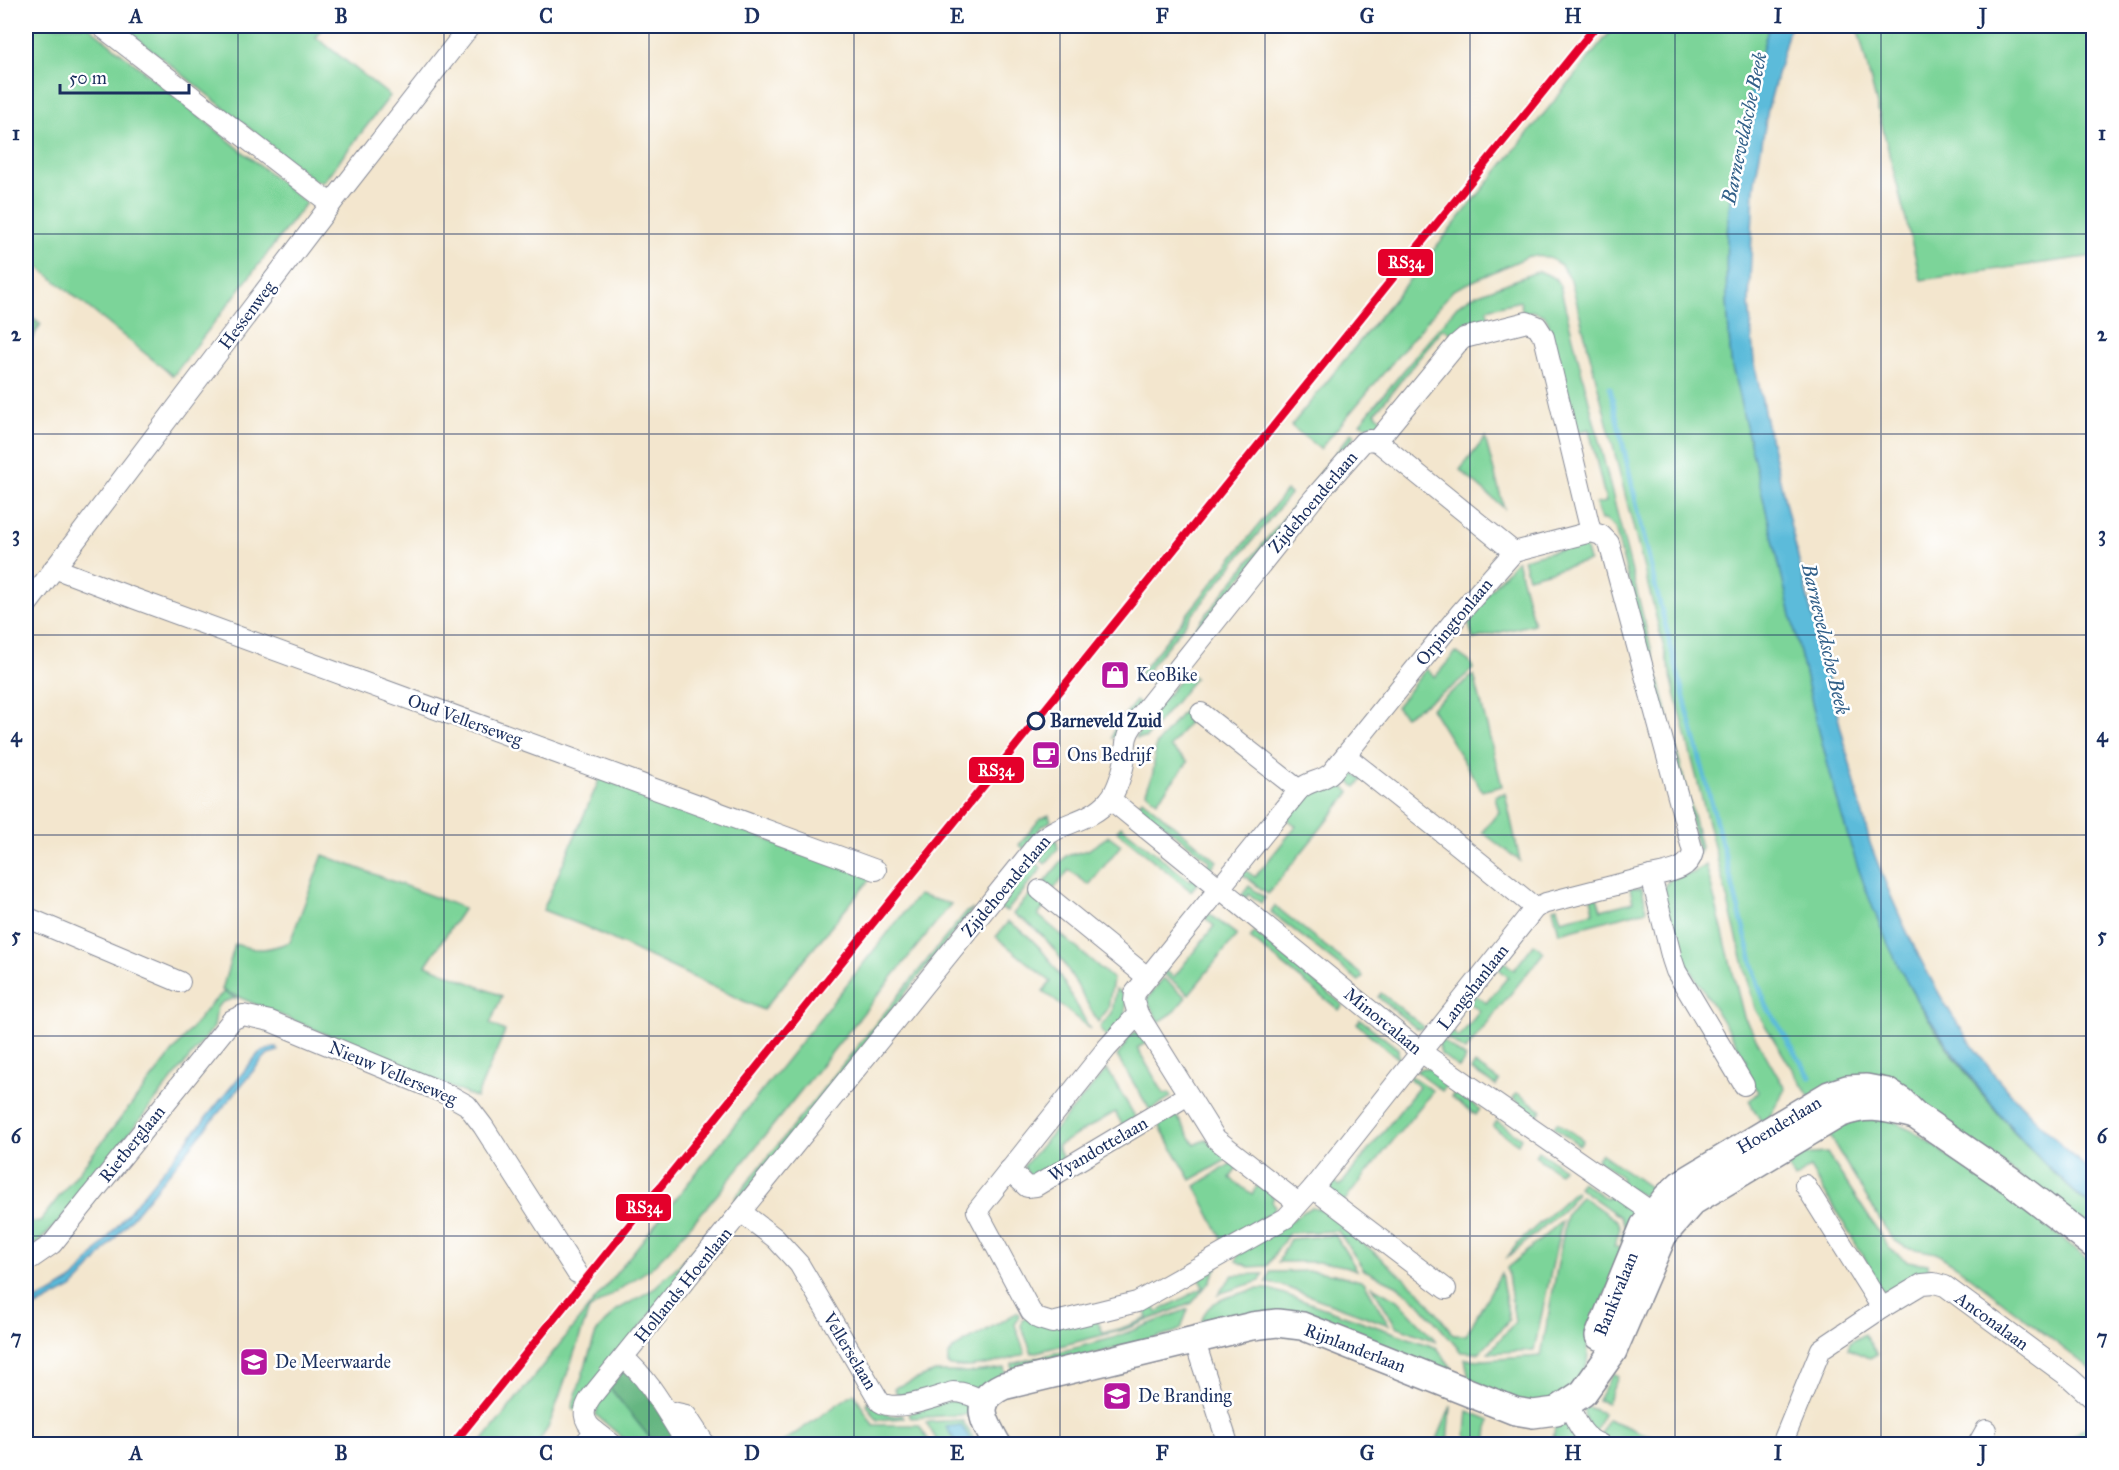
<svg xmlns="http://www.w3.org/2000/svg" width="2119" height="1470" viewBox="0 0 2119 1470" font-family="'IM FELL Great Primer',serif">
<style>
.green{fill:#7cd499;stroke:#4c827c;stroke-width:1.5}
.forest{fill:#65b681;stroke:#407270;stroke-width:1.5}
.water{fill:#5cbbda;stroke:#3c759c;stroke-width:1.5}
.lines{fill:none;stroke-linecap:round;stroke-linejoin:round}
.stream{stroke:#5cbbda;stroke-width:5}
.street-casing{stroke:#878a96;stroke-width:22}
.secondary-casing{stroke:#878a96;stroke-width:30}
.street{stroke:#fff;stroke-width:20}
.secondary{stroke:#fff;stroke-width:27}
.rail-1-casing{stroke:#fff;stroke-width:12}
.rail-1{stroke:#e4002b;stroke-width:8}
.grid{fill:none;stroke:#1b2f5e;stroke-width:1.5;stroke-opacity:0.55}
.stop-dot{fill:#fff;stroke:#1b2f5e;stroke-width:3}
.labels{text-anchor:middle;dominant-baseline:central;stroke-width:5;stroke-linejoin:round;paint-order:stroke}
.street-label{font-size:18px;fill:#1b2f5e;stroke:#fff}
.poi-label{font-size:18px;fill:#1b2f5e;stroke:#fff;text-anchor:start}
.stop-label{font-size:18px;font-weight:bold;fill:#1b2f5e;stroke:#fff;text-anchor:start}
.water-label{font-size:20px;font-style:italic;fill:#326089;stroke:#fff}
.line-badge{stroke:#fff;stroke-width:2}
.badge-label{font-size:16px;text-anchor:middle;font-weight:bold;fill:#fff}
.neatline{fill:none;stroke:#1b2f5e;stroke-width:2}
.grid-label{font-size:20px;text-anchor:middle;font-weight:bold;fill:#1b2f5e}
</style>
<rect width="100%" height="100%" fill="#fff"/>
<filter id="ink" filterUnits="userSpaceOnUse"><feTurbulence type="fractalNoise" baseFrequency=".0167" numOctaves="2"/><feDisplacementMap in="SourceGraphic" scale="12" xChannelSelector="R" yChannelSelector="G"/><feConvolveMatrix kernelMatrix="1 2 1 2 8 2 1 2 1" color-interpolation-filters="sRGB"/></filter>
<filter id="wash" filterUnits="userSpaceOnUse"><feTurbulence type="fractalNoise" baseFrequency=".008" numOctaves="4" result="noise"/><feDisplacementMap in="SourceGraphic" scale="24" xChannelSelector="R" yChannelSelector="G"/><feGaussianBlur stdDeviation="1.35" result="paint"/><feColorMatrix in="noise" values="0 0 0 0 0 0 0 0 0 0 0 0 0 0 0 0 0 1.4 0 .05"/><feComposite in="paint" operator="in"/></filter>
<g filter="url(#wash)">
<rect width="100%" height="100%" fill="#f3e6ce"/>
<g class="green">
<polygon points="26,26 88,26 306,203 173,376 26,257"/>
<polygon points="122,26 324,26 316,37 390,96 323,182 315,181"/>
<path d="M1615,26H1769C1750,94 1730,166 1727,238C1725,280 1728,321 1731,362C1755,462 1778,562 1802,661C1824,752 1846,842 1883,928C1893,953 1904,978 1917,1001C1965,1080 2024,1149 2093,1209V1231L1951,1127L1810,1098L1755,1009L1571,280L1561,265L1548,257L1529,256L1453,290L1320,449L1291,426Z"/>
<polygon points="1857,26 2093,26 2093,256 1921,280"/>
<polygon points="1539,271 1555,278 1560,286 1701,847 1699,853 1615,528 1605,520 1601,520 1596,504 1606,502 1589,429 1577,432 1548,322 1544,315 1532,311 1523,313 1520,301 1487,309 1489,322 1464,328 1455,336 1443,328 1375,413 1383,421 1379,425 1365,426 1360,423 1457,306 1471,297"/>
<polygon points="1352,432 1355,435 1316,484 1313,482"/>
<polygon points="1485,438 1504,508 1460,470"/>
<polygon points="1286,491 1290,494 1143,676 1140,673"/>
<polygon points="1298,500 1301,503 1155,686 1151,683"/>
<polygon points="1584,543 1589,561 1528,577 1523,559"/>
<polygon points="1517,560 1534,624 1473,639 1467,616"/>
<polygon points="1456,652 1471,663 1473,669 1451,688 1405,716 1396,707 1426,669 1435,677"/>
<polygon points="1186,672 1195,678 1146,738 1136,738 1140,729"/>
<polygon points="1474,675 1502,786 1482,791 1431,708"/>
<polygon points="1136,701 1140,704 1118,738 1112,738 1114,728"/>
<polygon points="1186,708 1188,723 1170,747 1188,762 1157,801 1146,792 1153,773 1156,745"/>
<polygon points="1348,770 1363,779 1356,787 1341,775"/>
<polygon points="600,778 871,878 763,1010 584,926 543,910"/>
<polygon points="1336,780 1350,792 1268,894 1242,874 1245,870 1255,877 1296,826 1286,818 1307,792 1327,788"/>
<polygon points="1505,793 1520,861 1482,832 1499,812 1495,796"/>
<polygon points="1142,799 1217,861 1209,870 1206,867 1210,861 1138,805"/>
<polygon points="1049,815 1051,821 1041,827 1024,849 1019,845 1040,819"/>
<polygon points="1121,826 1190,881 1194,877 1199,881 1191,891 1117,831"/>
<polygon points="1056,836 1058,849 1045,864 1036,856"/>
<polygon points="1109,836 1121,845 1089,885 1069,870 1054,889 1044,882 1066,856 1088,850"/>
<path d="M323,855L464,908L426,965L502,996L490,1024L505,1031L476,1098L222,990L235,944C258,952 268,950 290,942Z"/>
<polygon points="1033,860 1042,868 1007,911 996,907"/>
<polygon points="1706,865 1744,1017 1785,1089 1770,1116 1762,1123 1749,1101 1758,1092 1743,1064 1747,1061 1687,964 1677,943 1663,894 1666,884 1671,879 1693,873"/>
<polygon points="1249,886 1265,898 1261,903 1249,894 1245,899 1242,895"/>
<polygon points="1630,888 1642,888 1647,910 1559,933 1553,908 1557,907 1561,920 1594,912 1591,898 1597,897 1601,910 1633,902"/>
<path d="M1032,892L1047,904L1038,915L1113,979L1108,1009L1098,1022C1075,984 1056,935 1013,914Z"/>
<polygon points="918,895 951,904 717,1195 669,1250 651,1268 589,1310 553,1415 548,1428 537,1444 480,1444"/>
<polygon points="1275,906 1363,976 1359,981 1271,912"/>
<polygon points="973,909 738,1202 736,1201 735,1198 966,912"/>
<polygon points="1208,913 1237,935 1189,994 1161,972 1163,969 1174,977 1214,926 1205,918"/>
<path d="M1008,922C1048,943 1068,991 1090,1029L1043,991L1051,982L996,937Z"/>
<polygon points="1255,932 1343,1005 1339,1010 1250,938"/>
<polygon points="1534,944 1544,952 1465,1051 1444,1036 1448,1029 1459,1037 1480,1011 1470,1003 1476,995 1486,1003 1508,977 1498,968 1503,961 1514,970"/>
<polygon points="1163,978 1186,997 1173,1013 1159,1022 1148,1002 1147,999"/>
<path d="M1116,989L1125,996C1129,1020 1122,1021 1107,1038L1100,1027L1112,1013Z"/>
<polygon points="224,992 236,998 223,1002 217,1007 214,1027 56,1225 37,1243 26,1249 26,1223 40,1221 209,1006"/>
<polygon points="1381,993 1424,1027 1422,1029 1416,1028 1378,997"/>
<polygon points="1360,1019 1398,1049 1399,1059 1357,1024"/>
<polygon points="1135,1032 1140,1033 1149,1041 1137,1048 1164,1094 1169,1093 1171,1097 1150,1110 1117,1056 1127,1043 1126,1039"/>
<polygon points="1441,1040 1466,1058 1459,1068 1441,1054 1439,1045"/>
<polygon points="1475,1064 1499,1081 1496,1086 1471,1070"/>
<polygon points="1422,1068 1428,1068 1450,1081 1442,1091 1416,1071"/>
<polygon points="1107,1069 1136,1118 1123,1126 1115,1112 1057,1146 1064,1161 1030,1178 1024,1166"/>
<path d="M1411,1076L1433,1091L1342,1204C1334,1196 1324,1190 1330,1178L1340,1186L1419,1087L1410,1079Z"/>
<polygon points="1455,1092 1480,1109 1476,1115 1451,1097"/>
<polygon points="1517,1093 1542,1110 1537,1116 1513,1098"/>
<polygon points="1177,1106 1180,1112 1176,1115 1195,1145 1206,1139 1228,1159 1191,1180 1156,1120"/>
<polygon points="1887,1118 1912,1130 2062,1238 2093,1264 2093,1371 1958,1267 1936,1253 1905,1247 1894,1240 1884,1226 1824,1127 1843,1119"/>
<polygon points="1497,1121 1521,1138 1518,1144 1493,1127"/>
<polygon points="1557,1122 1583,1140 1579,1145 1554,1127"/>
<polygon points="1538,1151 1563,1168 1559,1173 1535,1156"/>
<path d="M1601,1153L1653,1190L1672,1175C1650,1203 1649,1201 1620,1182L1622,1178L1597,1159Z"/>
<polygon points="1827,1153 1889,1248 1907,1261 1928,1264 1929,1271 1893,1292 1883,1292 1872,1280 1876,1277 1810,1168 1795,1179 1782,1156"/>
<polygon points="1232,1163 1238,1167 1230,1178 1252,1194 1259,1184 1274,1197 1272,1201 1275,1206 1273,1212 1223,1241 1195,1186"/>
<path d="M1582,1182L1607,1199L1611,1195C1638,1215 1637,1213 1626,1245L1621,1242L1625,1227L1620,1217L1578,1187Z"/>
<polygon points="1575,1191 1577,1193 1563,1210 1506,1259 1517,1244"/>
<polygon points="1581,1196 1617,1221 1620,1228 1614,1246 1624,1250 1589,1336 1587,1365 1579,1380 1554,1400 1527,1404 1470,1384 1465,1359 1484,1360 1541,1356 1567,1213"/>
<polygon points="1311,1207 1317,1208 1332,1216 1421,1293 1454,1335 1466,1335 1501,1273 1509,1320 1479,1353 1461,1352 1420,1304 1398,1286 1364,1270 1338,1231 1289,1233 1267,1266 1249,1267 1237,1261 1238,1255"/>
<polygon points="729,1209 732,1210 576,1410 573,1409 572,1407 596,1333 615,1311 652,1290 680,1264"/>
<polygon points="1562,1221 1534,1350 1488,1353 1515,1322 1507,1268"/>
<path d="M1335,1235L1357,1270C1331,1260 1305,1262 1278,1262L1290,1239Z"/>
<polygon points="1218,1265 1210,1281 1192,1303 1123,1330 1032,1353 1021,1326 1022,1320 1027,1317 1097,1319 1103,1333 1122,1328 1148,1318 1144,1306 1153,1302 1157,1312 1203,1288 1198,1276"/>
<polygon points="1314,1271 1335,1274 1364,1282 1389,1325 1280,1285 1266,1283 1270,1272"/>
<polygon points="1263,1274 1260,1281 1218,1294 1233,1275"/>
<polygon points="1372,1286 1398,1300 1437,1342 1396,1326"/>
<path d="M1256,1289H1270L1437,1348L1452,1368L1454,1376L1371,1342L1201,1329C1201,1298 1232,1297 1256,1289Z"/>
<polygon points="1188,1309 1181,1329 1175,1332 1012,1377 1012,1364 1113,1338"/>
<path d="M1018,1312L1019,1315L1015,1325L1025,1353L1023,1355C1004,1361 966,1372 948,1365V1357L953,1349Z"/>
<polygon points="1864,1334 1877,1354 1870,1358 1848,1349 1850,1343"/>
<polygon points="1004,1368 1007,1379 981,1388 900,1399 894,1388 935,1372 974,1372"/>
<polygon points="1613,1373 1618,1376 1607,1403 1598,1400"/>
<polygon points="610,1388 655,1444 630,1444 596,1415 598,1404"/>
<polygon points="854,1393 873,1425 919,1425 931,1444 780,1444"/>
<path d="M952,1400C963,1403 968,1404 973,1414L911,1418L908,1414Z"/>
<path d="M870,1401C879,1412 887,1418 902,1415L904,1418L877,1420L866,1403Z"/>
<polygon points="1451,1406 1448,1444 1435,1444"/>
<path d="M1585,1406L1603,1413L1595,1434C1589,1425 1581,1417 1585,1406Z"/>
<polygon points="1468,1411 1489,1420 1486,1444 1465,1444"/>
<polygon points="1607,1419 1670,1444 1620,1444 1600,1437"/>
<polygon points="962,1420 977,1444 939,1444 926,1422"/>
<polygon points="1556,1421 1570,1427 1581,1444 1568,1444 1553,1439"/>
<polygon points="2091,1423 2094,1426 2093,1443 2091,1444 2062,1444"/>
</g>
<g class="forest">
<polygon points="26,314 41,324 28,346 26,345"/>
<polygon points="622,1371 637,1378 681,1444 655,1444 610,1388"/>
</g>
<g class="water">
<path d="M1769,26H1790L1768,109L1754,187L1749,302L1754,361L1765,416L1806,591L1870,843C1902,930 1944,1018 2006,1088C2033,1119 2064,1147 2093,1175V1208C2034,1157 1991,1108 1946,1043C1937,1029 1926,1015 1917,1000C1858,900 1829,773 1802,661C1778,562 1754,462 1731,362C1728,321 1725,280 1727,238C1730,166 1749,94 1769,26Z"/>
<polygon points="272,1048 277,1048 278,1051 268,1054 263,1059 82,1278 72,1288 34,1308 31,1309 29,1306 31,1302 53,1292 74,1279 259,1053"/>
<polygon points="961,1425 973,1444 957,1444 946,1427"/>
</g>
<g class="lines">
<polyline class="stream" points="1610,388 1654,581 1758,984 1766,1005 1810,1077"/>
</g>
</g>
<g filter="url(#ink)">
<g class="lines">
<g class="street-casing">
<g id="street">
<polyline points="101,26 331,204"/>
<path d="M1377,441L1457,344L1464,338L1527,322L1537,326L1544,337L1591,532L1601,535L1609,543L1693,852C1689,871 1667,872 1651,876L1672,959L1676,971L1744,1085"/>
<polyline points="1377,441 1514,552"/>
<polyline points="54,568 133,598 876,870"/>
<polyline points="26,606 331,204 470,26"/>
<polyline points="1201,713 1299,790"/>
<path d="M1346,756C1409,806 1473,856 1535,908"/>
<polyline points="1110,799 1421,1052 1663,1220"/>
<polyline points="1040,890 1147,977"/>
<polyline points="26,917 180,982"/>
<polyline points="1138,1014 1107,1048 977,1211 1031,1312 1039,1319 1052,1323 1137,1302 1286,1218 1313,1188 1535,908 1546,903 1651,876"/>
<polyline points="1009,1170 1027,1187 1036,1186 1188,1095"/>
<polyline points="1805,1185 1882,1308"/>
<polyline points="1313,1188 1446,1289"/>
<path d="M1298,1203L1216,1139L1138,1014L1134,1001L1135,993L1299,790C1310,779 1321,783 1332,772L1461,612L1514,552L1591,532"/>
<path d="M741,1212L775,1238L799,1264L880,1402C896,1413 935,1397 953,1392C965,1392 974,1396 985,1402"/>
<polyline points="26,1262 52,1244 232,1020 243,1015 270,1021 451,1096 467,1105 483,1126 577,1273"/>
<polyline points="1194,1339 1228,1444"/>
<path d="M624,1358C652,1382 667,1414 687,1444"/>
<path d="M1568,1404C1576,1420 1582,1438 1600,1444"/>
<polyline points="668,1411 686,1415 705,1444"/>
<polyline points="595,1431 612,1444"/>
<path d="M584,1444L595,1431C582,1421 582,1410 591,1397L1040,841C1059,822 1091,822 1109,800C1117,791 1124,769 1125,756C1126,744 1125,736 1133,725L1313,499L1363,442L1369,440L1377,441"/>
<polyline points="1782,1444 1821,1349 1882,1308 1922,1284 1934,1283 1945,1286 2070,1378 2094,1400"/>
<polyline points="1978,1444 1986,1430"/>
</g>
</g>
<g class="secondary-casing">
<g id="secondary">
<polyline points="1599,1336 1644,1226 1667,1197 1681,1184 1829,1095 1847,1089 1866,1088 1887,1092 1901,1101 1915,1115 2010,1180 2094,1245"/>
<path d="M997,1444C984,1421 971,1401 1003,1386L1252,1326L1277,1323L1302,1326L1515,1411L1533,1414L1556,1411L1583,1393L1613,1351L1663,1235L1692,1202L1839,1114C1869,1102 1885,1108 1915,1115"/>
</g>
</g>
<use href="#street" class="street"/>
<use href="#secondary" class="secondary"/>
<g class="rail-1-casing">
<polyline id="rail-1" points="453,1444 1596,26"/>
</g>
<use href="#rail-1" class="rail-1"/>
</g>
</g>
<path class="grid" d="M238,26V1444M444,26V1444M649,26V1444M854,26V1444M1060,26V1444M1265,26V1444M1470,26V1444M1675,26V1444M1881,26V1444M26,234H2094M26,434H2094M26,635H2094M26,835H2094M26,1036H2094M26,1236H2094"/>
<defs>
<g id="shop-square" transform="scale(1.5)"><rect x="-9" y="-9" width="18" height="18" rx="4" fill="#b5179e" stroke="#fff"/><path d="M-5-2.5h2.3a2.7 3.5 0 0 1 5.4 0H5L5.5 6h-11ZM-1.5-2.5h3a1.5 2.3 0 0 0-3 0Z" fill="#fff"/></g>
<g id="cafe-square" transform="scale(1.5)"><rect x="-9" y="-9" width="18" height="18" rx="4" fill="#b5179e" stroke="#fff"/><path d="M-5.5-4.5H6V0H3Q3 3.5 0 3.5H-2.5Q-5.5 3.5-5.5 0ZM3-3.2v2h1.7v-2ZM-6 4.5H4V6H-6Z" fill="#fff"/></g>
<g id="school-square" transform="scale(1.5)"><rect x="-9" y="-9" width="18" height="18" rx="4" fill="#b5179e" stroke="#fff"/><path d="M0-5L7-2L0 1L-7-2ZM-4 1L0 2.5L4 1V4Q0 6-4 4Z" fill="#fff"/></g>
</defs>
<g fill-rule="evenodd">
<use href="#shop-square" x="1115" y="675"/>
<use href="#cafe-square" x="1046" y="755"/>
<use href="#school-square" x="254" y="1362"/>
<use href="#school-square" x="1117" y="1396"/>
</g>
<circle class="stop-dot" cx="1036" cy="721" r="8"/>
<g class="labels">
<g class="street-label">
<text transform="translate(247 315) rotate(-53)">Hessenweg</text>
<text transform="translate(1313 502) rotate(-50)">Zijdehoenderlaan</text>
<text transform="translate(1454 622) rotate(-50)">Orpingtonlaan</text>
<text transform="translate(465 720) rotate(20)">Oud Vellerseweg</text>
<text transform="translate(1006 886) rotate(-50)">Zijdehoenderlaan</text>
<text transform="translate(1473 987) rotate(-52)">Langshanlaan</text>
<text transform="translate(1383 1021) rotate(39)">Minorcalaan</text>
<text transform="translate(393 1073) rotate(23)">Nieuw Vellerseweg</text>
<text transform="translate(1779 1125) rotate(-31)">Hoenderlaan</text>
<text transform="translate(132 1144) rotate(-51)">Rietberglaan</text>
<text transform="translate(1098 1149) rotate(-30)">Wyandottelaan</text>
<text transform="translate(683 1285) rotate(-51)">Hollands Hoenlaan</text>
<text transform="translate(1616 1294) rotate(-68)">Bankivalaan</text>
<text transform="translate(1992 1321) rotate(36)">Anconalaan</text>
<text transform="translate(1355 1348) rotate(21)">Rijnlanderlaan</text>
<text transform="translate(850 1351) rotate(59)">Vellerselaan</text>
</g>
<g class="poi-label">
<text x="1136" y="675">KeoBike</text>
<text x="1067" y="755">Ons Bedrijf</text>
<text x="275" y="1362">De Meerwaarde</text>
<text x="1138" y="1396">De Branding</text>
</g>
<g class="stop-label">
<text x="1050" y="721">Barneveld Zuid</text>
</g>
<g class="water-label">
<text transform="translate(1744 128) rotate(-78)">Barneveldsche Beek</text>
<text transform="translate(1826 639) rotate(77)">Barneveldsche Beek</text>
</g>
</g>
<g class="line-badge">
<rect x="1377" y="248" width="57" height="29" rx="6" fill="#e4002b"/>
<rect x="968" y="756" width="57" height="28" rx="6" fill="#e4002b"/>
<rect x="615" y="1193" width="57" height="29" rx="6" fill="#e4002b"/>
</g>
<g class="badge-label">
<text x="1406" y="268">RS34</text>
<text x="996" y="776">RS34</text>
<text x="644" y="1213">RS34</text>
</g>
<rect width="2119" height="1470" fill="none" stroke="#fff" stroke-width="66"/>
<path d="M60 84v9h129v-9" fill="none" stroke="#1b2f5e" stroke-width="3"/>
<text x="69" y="84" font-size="18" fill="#1b2f5e" stroke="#ffffff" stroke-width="4.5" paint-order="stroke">50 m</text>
<rect x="33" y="33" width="2053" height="1404" class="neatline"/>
<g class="grid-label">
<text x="136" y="23">A</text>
<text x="341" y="23">B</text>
<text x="546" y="23">C</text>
<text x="752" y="23">D</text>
<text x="957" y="23">E</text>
<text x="1162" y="23">F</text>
<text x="1367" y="23">G</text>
<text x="1573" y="23">H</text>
<text x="1778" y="23">I</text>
<text x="1983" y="23">J</text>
<text x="16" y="140">1</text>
<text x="2102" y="140">1</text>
<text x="16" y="341">2</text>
<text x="2102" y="341">2</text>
<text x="16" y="541">3</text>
<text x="2102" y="541">3</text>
<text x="16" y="742">4</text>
<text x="2102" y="742">4</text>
<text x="16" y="942">5</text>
<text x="2102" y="942">5</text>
<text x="16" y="1143">6</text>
<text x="2102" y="1143">6</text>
<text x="16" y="1344">7</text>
<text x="2102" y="1344">7</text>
<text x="136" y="1460">A</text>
<text x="341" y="1460">B</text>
<text x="546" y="1460">C</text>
<text x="752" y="1460">D</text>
<text x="957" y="1460">E</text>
<text x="1162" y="1460">F</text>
<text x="1367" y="1460">G</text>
<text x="1573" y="1460">H</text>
<text x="1778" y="1460">I</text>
<text x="1983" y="1460">J</text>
</g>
</svg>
